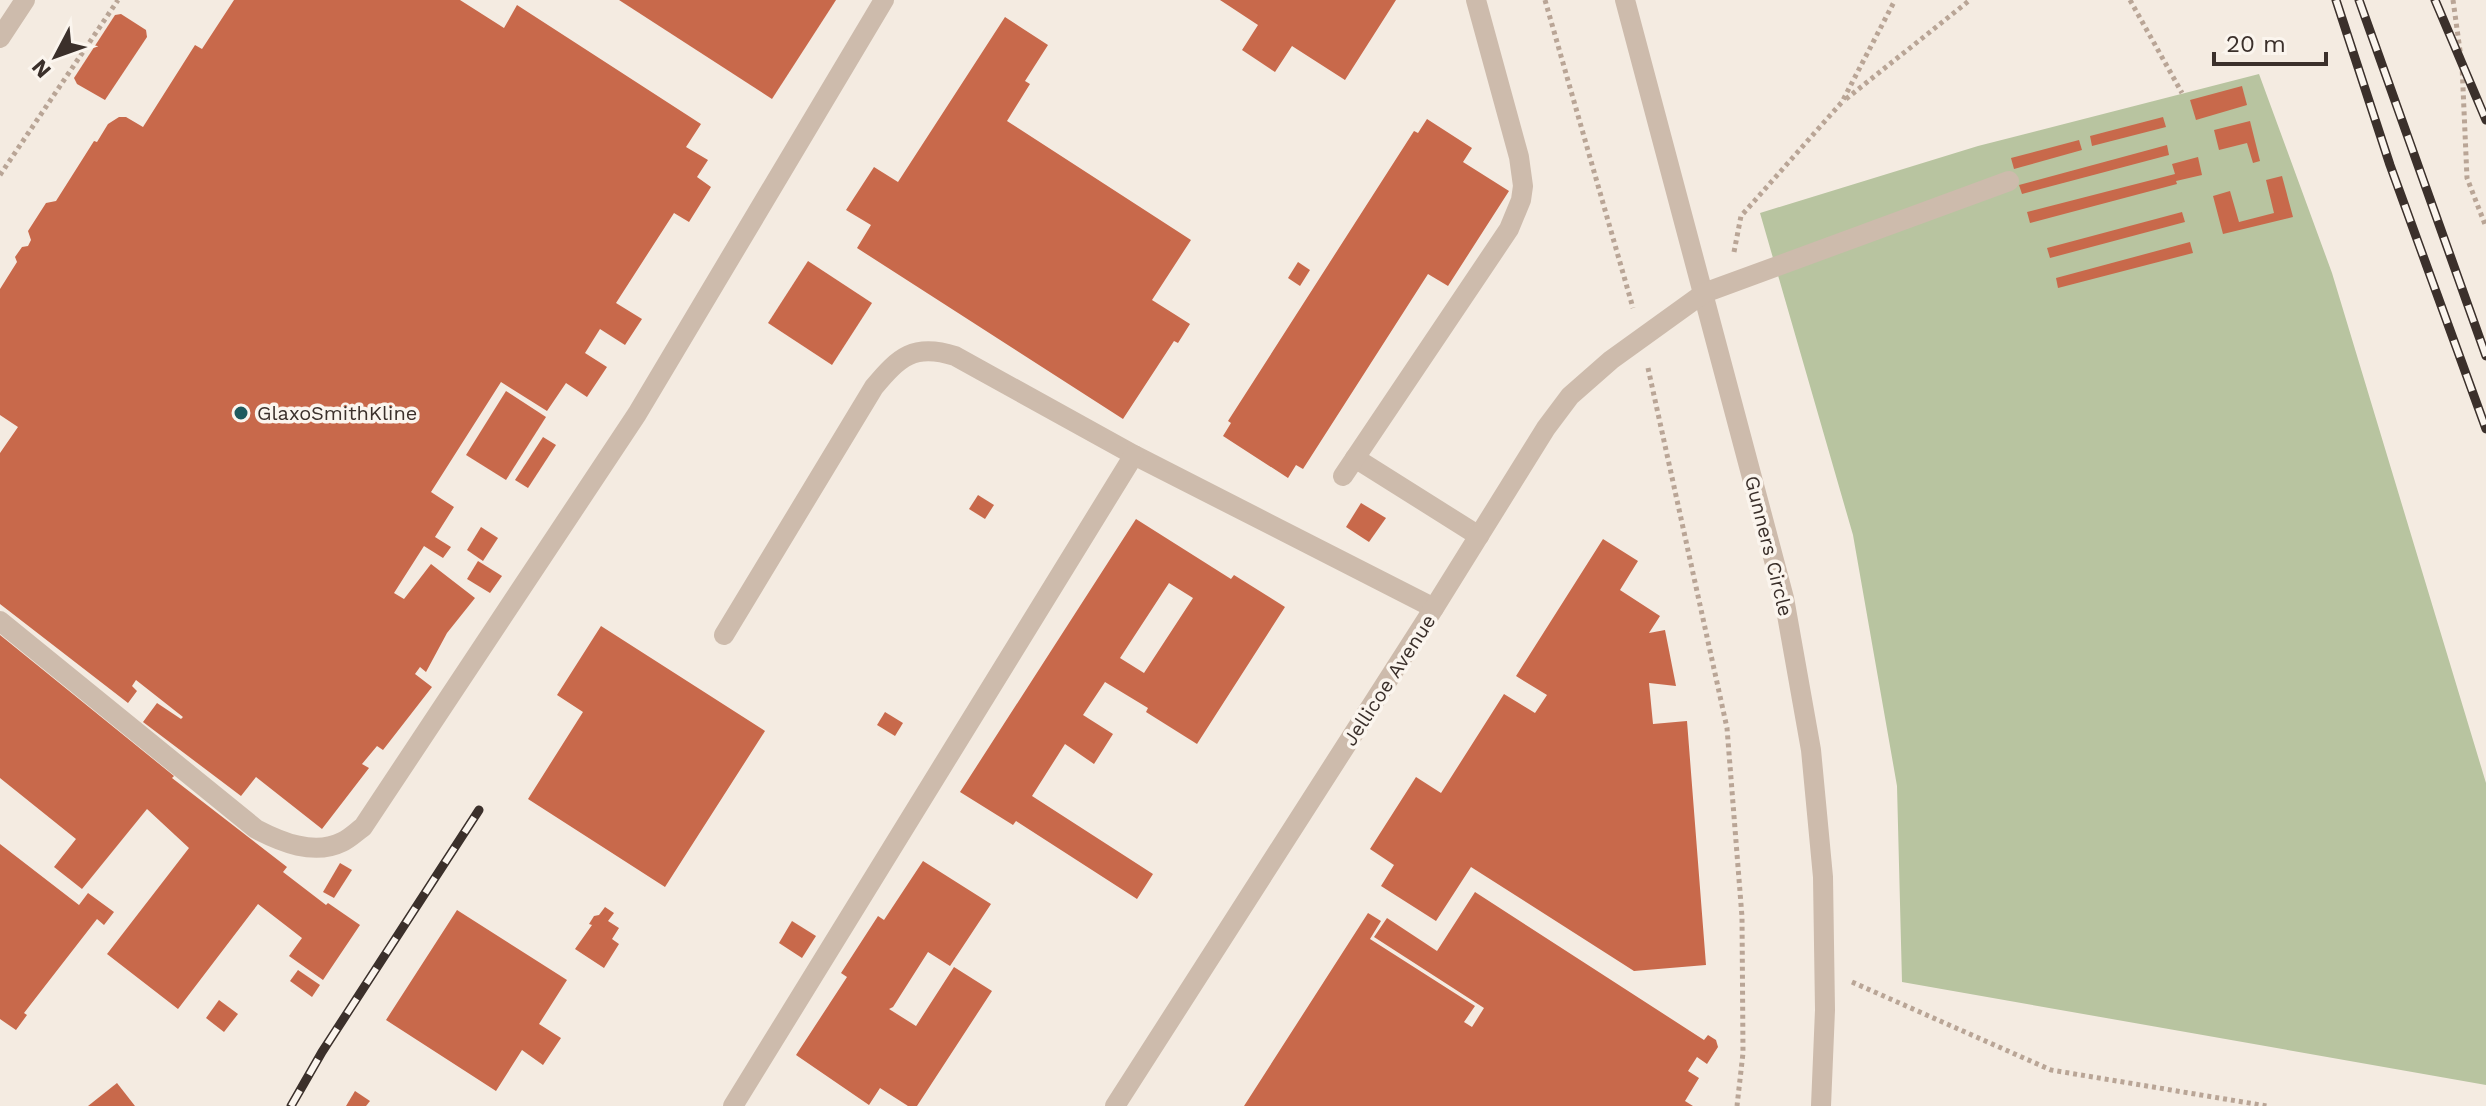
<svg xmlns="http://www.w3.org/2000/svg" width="2486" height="1106" viewBox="0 0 2486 1106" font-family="'Work Sans',sans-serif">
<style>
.green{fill:#b8c4a0}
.building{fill:#c8694b;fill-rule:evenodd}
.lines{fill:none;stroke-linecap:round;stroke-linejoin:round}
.path{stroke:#b9a596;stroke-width:5;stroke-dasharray:4 4;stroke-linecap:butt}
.minor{stroke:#cdbbac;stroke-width:20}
.rail-casing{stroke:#3b302b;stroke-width:9}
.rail{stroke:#fbf5ee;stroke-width:6;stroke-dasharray:18;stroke-linecap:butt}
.poi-dot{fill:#1f5a5e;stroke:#fbf5ee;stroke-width:3}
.labels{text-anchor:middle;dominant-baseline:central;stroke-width:7;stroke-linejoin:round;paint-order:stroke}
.poi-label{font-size:20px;fill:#3b302b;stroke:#fbf5ee;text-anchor:start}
.street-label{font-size:20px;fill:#3b302b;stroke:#fbf5ee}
</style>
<rect width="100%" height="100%" fill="#f4ebe1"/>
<polygon class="green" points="2259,74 2332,273 2486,783 2486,1085 1902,982 1897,786 1853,535 1760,213 1978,146"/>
<g class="building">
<polygon points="234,0 460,0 504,28 517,5 701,124 686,147 708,160 697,177 711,187 689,222 674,213 616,303 642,319 625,345 600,329 585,353 607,367 587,397 566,383 547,411 501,382 431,492 454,507 435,537 451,547 443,558 424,546 394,593 404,599 431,564 475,598 447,633 426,672 420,667 415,674 432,687 383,750 377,746 362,764 369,768 322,829 256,777 241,796 143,722 157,703 181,719 183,717 136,680 132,686 137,691 128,703 0,604 0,453 18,427 0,415 0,289 17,262 15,257 22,247 28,246 31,240 28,231 46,203 56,201 94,141 97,142 108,124 119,117 126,117 143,127 195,45 202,49"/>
<polygon points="619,0 836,0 772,99"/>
<polygon points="1220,0 1396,0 1345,80 1292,46 1275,72 1242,50 1258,25"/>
<polygon points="121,14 146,30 147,37 105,100 77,84 74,78 115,15"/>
<polygon points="1005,17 1048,45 1025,81 1030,84 1007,121 1191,240 1152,300 1190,324 1178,343 1174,341 1123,419 857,248 871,225 846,210 874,167 898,182"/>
<polygon points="2242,86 2247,105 2196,120 2190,100"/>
<polygon points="2163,117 2166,127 2092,146 2090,136"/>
<polygon points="1427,119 1472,148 1463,162 1509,191 1448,286 1428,274 1303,469 1296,465 1288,478 1223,436 1231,423 1228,421 1414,131 1418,133"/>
<polygon points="2250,121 2260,161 2253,163 2247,143 2219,150 2214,130"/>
<polygon points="2079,140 2082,150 2014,169 2011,158"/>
<polygon points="2167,145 2169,155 2022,194 2019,185"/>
<polygon points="2198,157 2202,175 2176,181 2177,184 2030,223 2027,212 2175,174 2172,164"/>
<polygon points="2282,176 2293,217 2223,234 2213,196 2230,191 2239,222 2274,213 2266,180"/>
<polygon points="2182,212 2185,222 2050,258 2047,248"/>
<polygon points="2190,242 2193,253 2058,288 2056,278"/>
<polygon points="808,261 872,303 832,365 768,323"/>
<polygon points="1298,262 1310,270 1300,286 1288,278"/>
<polygon points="506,391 546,417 506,480 466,455"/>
<polygon points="543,437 556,445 528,488 515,480"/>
<polygon points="978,495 994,505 985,519 969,509"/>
<polygon points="1361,503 1386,518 1369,542 1346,527"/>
<path d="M1136,519L1231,579L1234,575L1285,607L1197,744L1146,712L1148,708L1105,682L1083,715L1113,734L1094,764L1065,744L1032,796L1153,874L1137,899L1016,821L1013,825L960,792ZM1169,583L1193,598L1144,673L1120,658Z"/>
<polygon points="481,527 498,538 483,561 467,550"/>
<polygon points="1603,539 1638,561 1620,590 1660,616 1649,633 1665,630 1676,686 1649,683 1653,724 1687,721 1706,965 1634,971 1471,867 1436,921 1381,886 1394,865 1370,849 1416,777 1441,793 1504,694 1535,713 1547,695 1516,676"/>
<polygon points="478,561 502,576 490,593 467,579"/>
<polygon points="601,626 765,731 665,887 528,799 583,712 557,695"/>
<polygon points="0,635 174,776 172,778 287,867 283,872 326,905 328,903 360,925 323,980 289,956 302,938 258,904 178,1009 107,954 189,848 147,809 82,889 54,867 76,839 0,778"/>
<polygon points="885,712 903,723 895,736 877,725"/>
<polygon points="0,844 79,905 88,893 114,912 104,925 97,919 24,1013 27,1015 16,1030 0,1019"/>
<polygon points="923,861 991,904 950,966 928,952 893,1007 889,1009 916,1026 954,967 992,991 917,1106 908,1106 880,1088 869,1105 796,1055 847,977 841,973 878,916 884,920"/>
<polygon points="340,863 352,870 334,898 323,892"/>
<polygon points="1475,892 1704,1040 1708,1035 1716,1040 1718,1047 1707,1064 1697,1057 1688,1071 1699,1078 1685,1101 1693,1106 1244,1106 1368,913 1381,921 1370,939 1475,1006 1464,1022 1472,1027 1484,1008 1374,937 1387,918 1437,951"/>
<polygon points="605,907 614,913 608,921 619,928 612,939 619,944 604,968 575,949 592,925 589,924 594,916 599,915"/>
<polygon points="457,910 567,980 539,1024 561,1038 543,1065 522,1050 496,1091 386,1020"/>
<polygon points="792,921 816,936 802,958 779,943"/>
<polygon points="298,970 320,985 312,997 290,981"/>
<polygon points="219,1000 238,1014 224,1032 206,1018"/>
<polygon points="117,1083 135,1106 88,1106"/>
<polygon points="355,1091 370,1101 366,1106 346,1106"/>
</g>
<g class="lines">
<g class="path">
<polyline points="1545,0 1633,308"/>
<polyline points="2130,0 2182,93"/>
<polyline points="2453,0 2462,65 2467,178 2486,227"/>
<polyline points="1846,99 1970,0"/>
<polyline points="0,175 118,0"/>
<polyline points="1734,252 1741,216 1842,102 1895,0"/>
<polyline points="1648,368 1727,728 1742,917 1743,1053 1737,1106"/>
<polyline points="1852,982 2051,1070 2267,1106"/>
</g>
<g class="minor">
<polyline points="1625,0 1784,598 1811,750 1823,877 1825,1010 1821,1106"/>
<polyline points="0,38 25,0"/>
<polyline points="1355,458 1479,536"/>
<polyline points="1343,476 1509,229 1521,200 1523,186 1519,157 1476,0"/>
<path d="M0,621L256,829C281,842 314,856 342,842C349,839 356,832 363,827L637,414L884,0"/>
<path d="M724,635L874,387C899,357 914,343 955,356L1134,455L1434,608"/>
<polyline points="733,1106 1134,455"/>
<polyline points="1115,1106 1434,608 1546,428 1570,396 1611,360 1704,293 2009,181"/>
</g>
<g class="rail-casing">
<g id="rail">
<polyline points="2336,0 2390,165 2486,429"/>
<polyline points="2359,0 2486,356"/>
<polyline points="2435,0 2486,120"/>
<polyline points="291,1106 322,1052 479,810"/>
</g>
</g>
<use href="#rail" class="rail"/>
</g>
<circle class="poi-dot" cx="241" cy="413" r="8"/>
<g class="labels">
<g class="poi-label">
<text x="257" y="413">GlaxoSmithKline</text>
</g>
<g class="street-label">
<text transform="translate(1769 546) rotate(76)">Gunners Circle</text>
<text transform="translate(1389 680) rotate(-57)">Jellicoe Avenue</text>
</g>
</g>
<g transform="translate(56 56) rotate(229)" stroke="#fbf5ee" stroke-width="6" paint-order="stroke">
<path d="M0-6L14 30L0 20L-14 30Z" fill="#3b302b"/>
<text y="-12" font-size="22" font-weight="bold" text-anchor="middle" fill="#3b302b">N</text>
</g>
<path d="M2214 52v12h112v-12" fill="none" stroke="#3b302b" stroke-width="4"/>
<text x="2226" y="52" font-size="24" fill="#3b302b" stroke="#fbf5ee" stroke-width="6" paint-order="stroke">20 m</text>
</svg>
